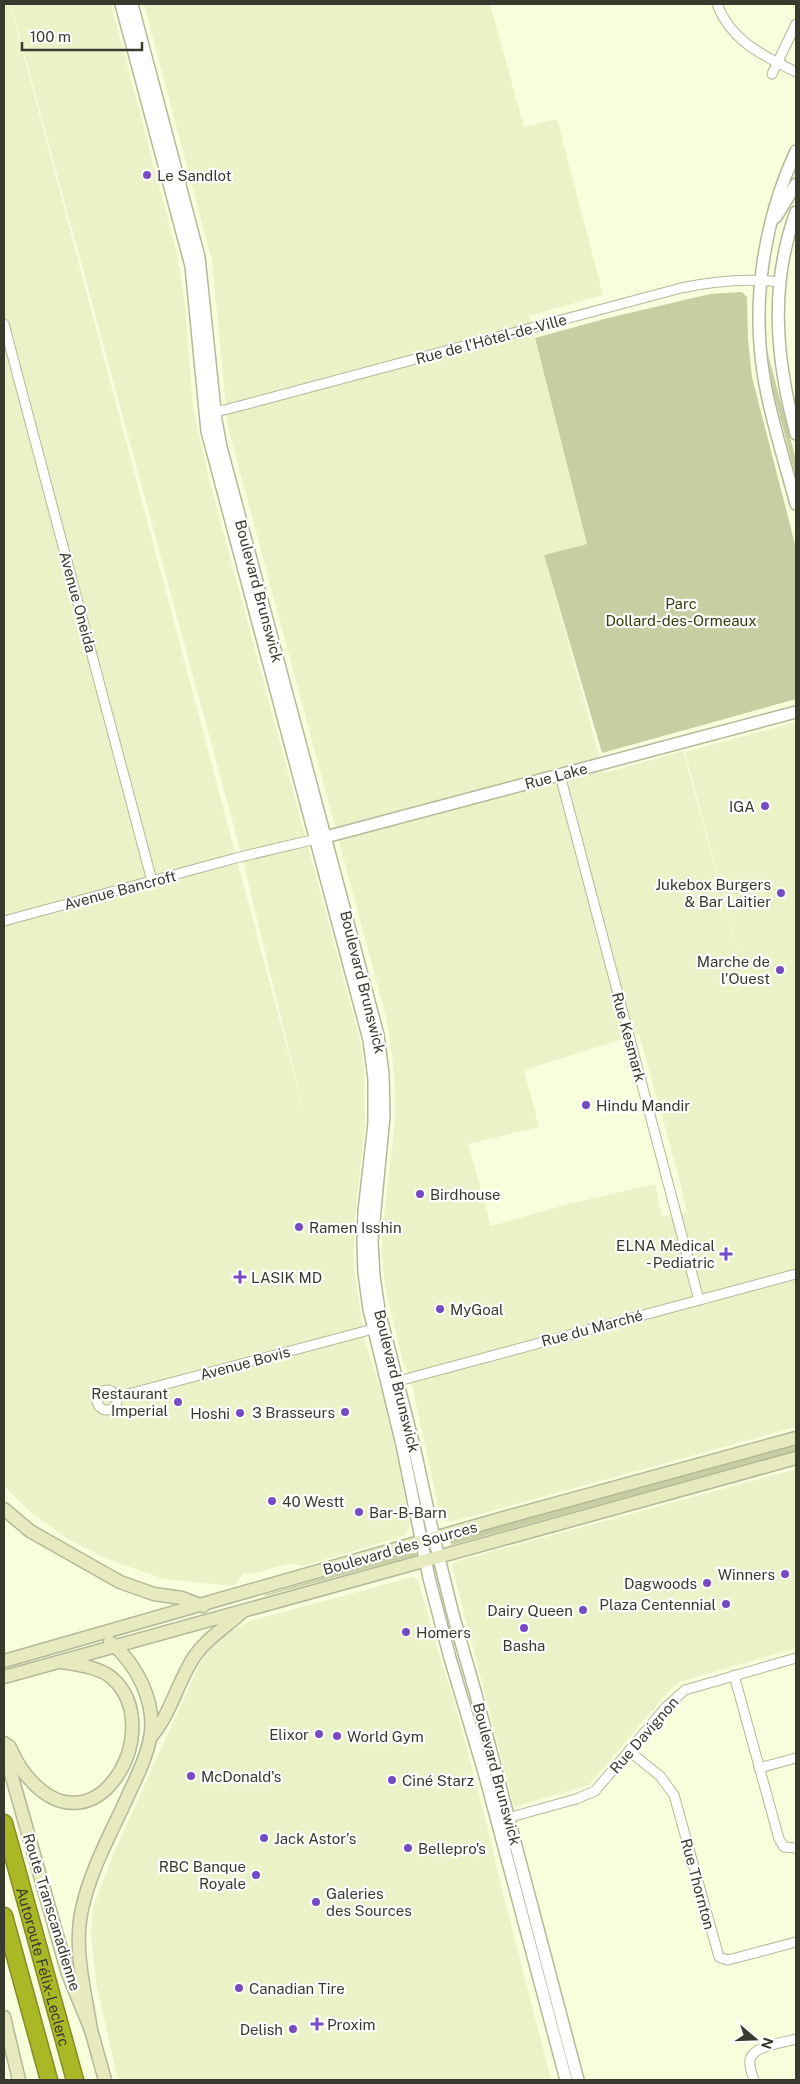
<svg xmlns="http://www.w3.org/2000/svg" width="800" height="2084" viewBox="0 0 800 2084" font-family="'Public Sans',sans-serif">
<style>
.built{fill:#ebf2c8;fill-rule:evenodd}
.green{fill:#c7cea1}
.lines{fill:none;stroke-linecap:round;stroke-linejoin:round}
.minor-casing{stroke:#b3b998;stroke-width:11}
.tertiary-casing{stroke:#b3b998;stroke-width:14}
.secondary-casing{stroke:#b3b998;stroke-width:15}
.motorway-casing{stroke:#838c28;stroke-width:19}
.minor{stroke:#fff;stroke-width:9}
.tertiary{stroke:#fff;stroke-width:11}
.secondary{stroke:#e6eabe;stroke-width:12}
.motorway{stroke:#abb826;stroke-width:16}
.poi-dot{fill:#744bc4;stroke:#fff;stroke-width:2}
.labels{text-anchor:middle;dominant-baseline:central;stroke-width:4.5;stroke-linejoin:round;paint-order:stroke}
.poi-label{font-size:15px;fill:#383a2d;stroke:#fff;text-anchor:start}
.street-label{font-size:15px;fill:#383a2d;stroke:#fff}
.park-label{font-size:15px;fill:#363b0a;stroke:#fff}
</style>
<rect width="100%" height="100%" fill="#f8fedc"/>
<g class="built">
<polygon points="4,4 10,4 306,1120 240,849 11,4 111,4 177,253 185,304 193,408 208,475 361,1044 364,1070 365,1124 354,1226 354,1269 365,1341 382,1394 399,1466 410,1525 404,1536 303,1566 290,1563 252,1574 243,1573 234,1586 164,1579 107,1559 68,1539 34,1515 4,1486"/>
<path d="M144,4H490L524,127L557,119L603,295L529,316L587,544L544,555L604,773L683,751L745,977L685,752L796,722V1427L451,1522L441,1520L413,1389L405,1365L403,1363L385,1286L382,1257L383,1224L395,1123V1086L391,1046L385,1013L228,427L212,261ZM639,1034L678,1174L687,1212L662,1216L655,1184L569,1204L491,1226L468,1144L539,1127L524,1070Z"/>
<polygon points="796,1469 796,1648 679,1682 667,1693 589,1785 514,1807 452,1566 457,1561"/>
<polygon points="412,1577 418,1580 441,1662 453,1697 491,1840 496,1866 551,2080 118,2080 96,1983 91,1935 93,1907 115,1850 201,1661 222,1637 247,1622"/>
</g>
<g class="green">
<polygon points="742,292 747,297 748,339 752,377 796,548 796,699 602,753 544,555 587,544 535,338 608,318 710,294"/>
<polygon points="767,350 796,460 796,478 773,390"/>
<polygon points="796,1445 796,1451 451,1545 450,1540"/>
<polygon points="416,1553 417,1555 265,1596 264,1595 404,1554"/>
</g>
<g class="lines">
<g class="minor-casing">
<g id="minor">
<path d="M717,4C731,41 762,55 796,72"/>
<polyline points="772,74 796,24"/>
<polyline points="4,324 152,881"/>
<path d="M209,411L224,410L255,402L681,288C714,281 746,278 779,282"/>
<polyline points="560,775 699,1300"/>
<polyline points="4,921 236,858 316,839"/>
<polyline points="391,1383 796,1274"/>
<circle cx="107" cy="1400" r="10"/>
<polyline points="117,1397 373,1329"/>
<polyline points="734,1675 779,1839 784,1847 796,1848"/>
<polyline points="629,1751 660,1776 674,1795 719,1957 727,1960 732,1959 796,1942"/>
<polyline points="759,1768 796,1758"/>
<polyline points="504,1819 576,1799 595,1791 666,1707 685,1690 796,1658"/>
<path d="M754,2080C752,2074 749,2067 750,2060C753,2045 784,2043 796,2039"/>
</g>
</g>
<g class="tertiary-casing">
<g id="tertiary">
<polyline points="121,4 191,266 207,431 369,1040 374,1079 374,1123 364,1211 363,1242 364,1273 369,1309 402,1445 429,1578 450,1658 484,1772 566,2080"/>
<polyline points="132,4 199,257 216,420 221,447 378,1035 383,1074 384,1116 372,1241 374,1276 379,1310 414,1446 434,1538 454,1618 475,1691 578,2080"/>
<path d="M796,151C764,220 751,302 764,378C771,421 785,462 796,504"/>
<path d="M796,212C769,286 776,360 796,434"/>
<polyline points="776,217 796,184"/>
<polyline points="318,839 796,712"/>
</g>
</g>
<g class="secondary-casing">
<g id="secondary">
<polyline points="4,1509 30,1531 120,1582 154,1594 182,1598 203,1606"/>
<polyline points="4,1661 507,1517 796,1438"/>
<polyline points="4,1677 796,1458"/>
<path d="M150,1738C171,1714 177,1683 194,1657C207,1638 226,1627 242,1612"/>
<polyline points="4,1743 12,1777 68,1974 91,2030 105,2080"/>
<path d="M9,1746C14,1756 19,1767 26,1775C95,1860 169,1728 112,1678C99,1667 79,1665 62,1662"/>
<polyline points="4,2017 19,2080"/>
<path d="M91,2030C85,1991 73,1948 82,1909C91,1867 114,1828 131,1789C139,1773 146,1757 150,1739C157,1703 137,1664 110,1642"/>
</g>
</g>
<g class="motorway-casing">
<g id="motorway">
<path id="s1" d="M4,1823L75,2080"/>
<polyline points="4,1916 49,2080"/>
</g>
</g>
<use href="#minor" class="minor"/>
<use href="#tertiary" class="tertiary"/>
<use href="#secondary" class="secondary"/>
<use href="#motorway" class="motorway"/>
</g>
<g class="poi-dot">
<circle cx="147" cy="175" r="5"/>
<circle cx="765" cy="806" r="5"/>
<circle cx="781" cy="893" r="5"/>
<circle cx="780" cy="970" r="5"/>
<circle cx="586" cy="1105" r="5"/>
<circle cx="420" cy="1194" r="5"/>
<circle cx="299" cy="1227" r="5"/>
<path d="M723.5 1246.5h5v5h5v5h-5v5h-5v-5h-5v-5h5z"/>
<path d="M237.5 1269.5h5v5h5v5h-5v5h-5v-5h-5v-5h5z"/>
<circle cx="440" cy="1309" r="5"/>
<circle cx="178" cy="1402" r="5"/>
<circle cx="345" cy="1412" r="5"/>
<circle cx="240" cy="1413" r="5"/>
<circle cx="272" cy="1501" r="5"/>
<circle cx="359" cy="1512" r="5"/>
<circle cx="785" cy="1574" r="5"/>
<circle cx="707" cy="1583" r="5"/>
<circle cx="726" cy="1604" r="5"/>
<circle cx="583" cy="1610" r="5"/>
<circle cx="524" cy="1628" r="5"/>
<circle cx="406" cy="1632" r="5"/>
<circle cx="319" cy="1734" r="5"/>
<circle cx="337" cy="1736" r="5"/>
<circle cx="191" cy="1776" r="5"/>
<circle cx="392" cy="1780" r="5"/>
<circle cx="264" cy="1838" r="5"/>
<circle cx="408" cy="1848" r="5"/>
<circle cx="256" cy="1875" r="5"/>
<circle cx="316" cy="1902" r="5"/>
<circle cx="239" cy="1988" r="5"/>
<path d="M314.5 2016.5h5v5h5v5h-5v5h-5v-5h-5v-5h5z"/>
<circle cx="293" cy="2029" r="5"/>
</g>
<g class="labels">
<g class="poi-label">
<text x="157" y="175">Le Sandlot</text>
<text x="755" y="806" text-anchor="end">IGA</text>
<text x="771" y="884" text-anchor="end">Jukebox Burgers<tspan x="771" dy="17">&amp; Bar Laitier</tspan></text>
<text x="770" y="961" text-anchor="end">Marche de<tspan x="770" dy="17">l'Ouest</tspan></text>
<text x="596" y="1105">Hindu Mandir</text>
<text x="430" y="1194">Birdhouse</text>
<text x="309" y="1227">Ramen Isshin</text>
<text x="715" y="1245" text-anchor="end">ELNA Medical<tspan x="715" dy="17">- Pediatric</tspan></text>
<text x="251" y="1277">LASIK MD</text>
<text x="450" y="1309">MyGoal</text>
<text x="168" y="1393" text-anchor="end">Restaurant<tspan x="168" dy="17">Imperial</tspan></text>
<text x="335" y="1412" text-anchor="end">3 Brasseurs</text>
<text x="230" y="1413" text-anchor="end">Hoshi</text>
<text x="282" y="1501">40 Westt</text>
<text x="369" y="1512">Bar-B-Barn</text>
<text x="775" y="1574" text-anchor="end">Winners</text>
<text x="697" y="1583" text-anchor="end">Dagwoods</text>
<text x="716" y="1604" text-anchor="end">Plaza Centennial</text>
<text x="573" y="1610" text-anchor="end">Dairy Queen</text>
<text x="416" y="1632">Homers</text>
<text x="524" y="1645" text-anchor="middle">Basha</text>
<text x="309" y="1734" text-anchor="end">Elixor</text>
<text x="347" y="1736">World Gym</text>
<text x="201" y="1776">McDonald's</text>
<text x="402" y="1780">Ciné Starz</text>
<text x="274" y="1838">Jack Astor's</text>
<text x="418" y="1848">Bellepro's</text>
<text x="246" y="1866" text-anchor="end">RBC Banque<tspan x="246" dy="17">Royale</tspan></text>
<text x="326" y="1893">Galeries<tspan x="326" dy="17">des Sources</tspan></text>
<text x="249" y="1988">Canadian Tire</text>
<text x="327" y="2024">Proxim</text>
<text x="283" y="2029" text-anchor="end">Delish</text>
</g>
<g class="street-label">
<text transform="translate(491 339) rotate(-15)">Rue de l'Hôtel-de-Ville</text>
<text transform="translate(259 591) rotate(75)">Boulevard Brunswick</text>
<text transform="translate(78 602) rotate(75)">Avenue Oneida</text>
<text transform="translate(556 776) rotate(-15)">Rue Lake</text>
<text transform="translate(120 890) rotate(-15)">Avenue Bancroft</text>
<text transform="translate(363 982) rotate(76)">Boulevard Brunswick</text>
<text transform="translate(629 1037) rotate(75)">Rue Kesmark</text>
<text transform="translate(592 1328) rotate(-15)">Rue du Marché</text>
<text transform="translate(245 1363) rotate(-15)">Avenue Bovis</text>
<text transform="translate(397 1381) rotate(76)">Boulevard Brunswick</text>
<text transform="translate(400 1548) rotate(-16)">Boulevard des Sources</text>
<text transform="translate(644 1735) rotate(-49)">Rue Davignon</text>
<text transform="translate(497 1774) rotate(75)">Boulevard Brunswick</text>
<text transform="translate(698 1884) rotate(75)">Rue Thornton</text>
<text transform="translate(52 1912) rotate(73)">Route Transcanadienne</text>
<text stroke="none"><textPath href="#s1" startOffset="149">Autoroute Félix-Leclerc</textPath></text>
</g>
<g class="park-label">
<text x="681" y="603">Parc<tspan x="681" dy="17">Dollard-des-Ormeaux</tspan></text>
</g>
</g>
<rect width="800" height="2084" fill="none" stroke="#383a2d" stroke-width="10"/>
<g transform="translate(755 2039) rotate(109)" stroke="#ffffff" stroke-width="4" paint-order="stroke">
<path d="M0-4L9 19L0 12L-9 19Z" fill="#383a2d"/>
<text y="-8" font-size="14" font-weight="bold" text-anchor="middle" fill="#383a2d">N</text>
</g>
<path d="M22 42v8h120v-8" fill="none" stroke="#383a2d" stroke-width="2.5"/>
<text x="30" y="42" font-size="15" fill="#383a2d" stroke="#ffffff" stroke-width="4" paint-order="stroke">100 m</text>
</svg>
